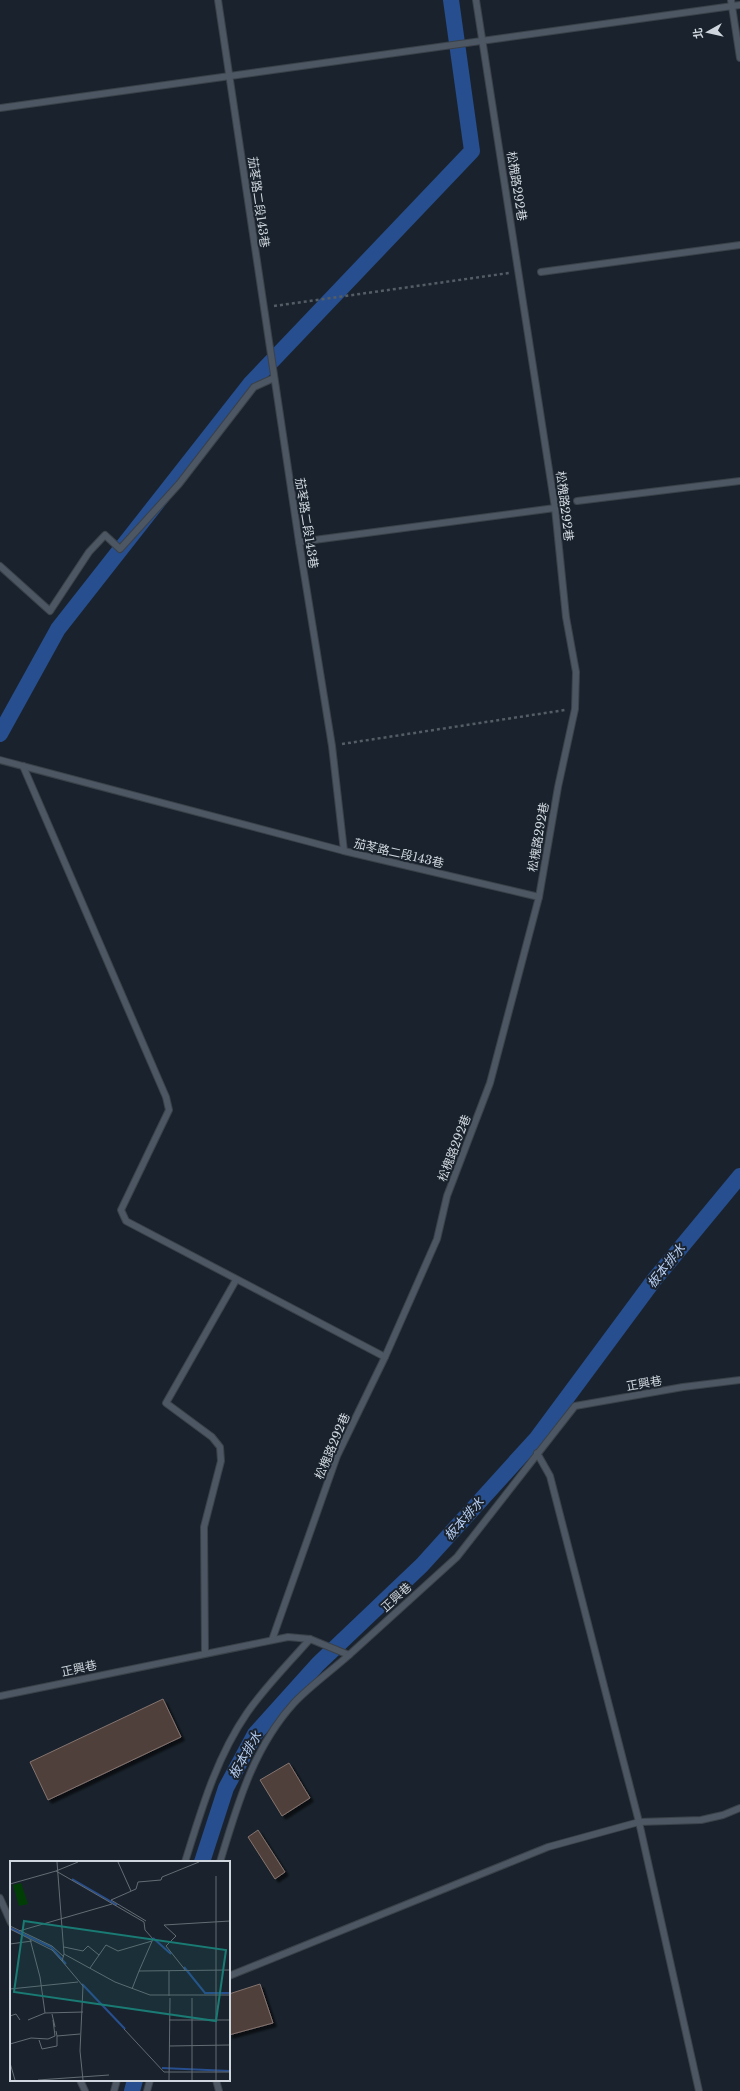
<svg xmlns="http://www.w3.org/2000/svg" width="740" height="2091" viewBox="0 0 740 2091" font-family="'Libre Baskerville','Noto Sans TC',serif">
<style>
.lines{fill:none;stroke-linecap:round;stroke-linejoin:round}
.canal{stroke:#274e8e;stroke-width:16}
.building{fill:#4f3f3b;stroke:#85746f;filter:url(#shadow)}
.service-casing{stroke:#3a4149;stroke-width:8}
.path{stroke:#545c65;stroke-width:2.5;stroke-dasharray:3 3;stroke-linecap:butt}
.service{stroke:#4d5763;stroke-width:6}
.labels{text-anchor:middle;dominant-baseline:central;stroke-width:4;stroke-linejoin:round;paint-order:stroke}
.street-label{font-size:12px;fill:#d0d6dd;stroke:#1a232d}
.water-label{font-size:13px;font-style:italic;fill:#b5ccf1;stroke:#1a232d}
.inset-river{fill:none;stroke:#274e8e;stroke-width:2}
.inset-road{fill:none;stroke:#636b73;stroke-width:1}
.view{fill:#197b74;fill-opacity:0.15;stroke:#197b74;stroke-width:2}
.inset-edge{fill:none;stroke:#d0d6dd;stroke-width:2}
</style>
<defs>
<filter id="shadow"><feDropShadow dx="3.5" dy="3.5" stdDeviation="1" flood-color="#0009"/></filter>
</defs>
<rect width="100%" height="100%" fill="#1a232d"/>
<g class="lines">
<g class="canal">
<polyline points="0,734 58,629 251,383 472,151 451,0"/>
<polyline points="202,1862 226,1788 255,1734 318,1664 422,1565 537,1438 654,1280 740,1176"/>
<polyline points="132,2091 135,2080"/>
</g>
</g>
<g class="building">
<polygon points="163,1699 181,1737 48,1800 30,1762"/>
<polygon points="289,1763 310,1798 282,1816 260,1780"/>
<polygon points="258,1830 285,1872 275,1879 248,1837"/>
<polygon points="260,1984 273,2023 229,2035 229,1994"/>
</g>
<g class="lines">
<g class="service-casing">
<g id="service">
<polyline points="218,0 299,542 332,746 344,851 539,897"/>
<polyline points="731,0 740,58"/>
<polyline points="0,108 740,5"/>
<polyline points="541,272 740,245"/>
<polyline points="577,501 740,481"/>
<polyline points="299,542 555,508"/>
<polyline points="0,566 50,611 89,552 105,535 120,549 179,484 254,387 274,378"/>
<polyline points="0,760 344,851"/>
<polyline points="23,766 166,1097 169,1110 121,1210 126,1221 385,1357"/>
<polyline points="537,1453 550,1476 639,1822 699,2091"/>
<polyline points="272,1640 337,1456 385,1357 437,1239 447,1196 490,1083 539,897 558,787 575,709 576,672 566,617 555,508 476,0"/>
<polyline points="205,1653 204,1527 221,1461 220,1447 212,1437 166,1403 236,1280"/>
<polyline points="0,1696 288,1637 310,1639 349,1655 457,1557 575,1406 683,1387 740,1380"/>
<path d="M185,1862C201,1811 216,1758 247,1713C265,1687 289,1663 310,1639"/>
<path d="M220,1862C237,1806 253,1748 294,1703C310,1686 331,1671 349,1655"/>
<polyline points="0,1898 11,1923"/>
<polyline points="229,1976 548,1847 639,1822 701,1820 723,1815 740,1808"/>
<polyline points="80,2080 85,2091"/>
<polyline points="216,2080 219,2091"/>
<polyline points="114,2091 117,2080"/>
<polyline points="147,2091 150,2080"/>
</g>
</g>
<g class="path">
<polyline points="274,306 509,273"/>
<polyline points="342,744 565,710"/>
</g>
<use href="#service" class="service"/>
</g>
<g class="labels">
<g class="street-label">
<text transform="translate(517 186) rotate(81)">松槐路292巷</text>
<text transform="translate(259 202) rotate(82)">茄苳路二段143巷</text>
<text transform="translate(565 506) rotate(83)">松槐路292巷</text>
<text transform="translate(307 523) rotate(81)">茄苳路二段143巷</text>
<text transform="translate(538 837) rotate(-80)">松槐路292巷</text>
<text transform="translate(399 853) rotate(13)">茄苳路二段143巷</text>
<text transform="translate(454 1148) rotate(-69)">松槐路292巷</text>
<text transform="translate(644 1383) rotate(-10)">正興巷</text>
<text transform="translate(332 1446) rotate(-67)">松槐路292巷</text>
<text transform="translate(396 1597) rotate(-42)">正興巷</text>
<text transform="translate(79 1668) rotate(-12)">正興巷</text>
</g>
<g class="water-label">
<text transform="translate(666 1266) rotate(-51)">板本排水</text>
<text transform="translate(464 1519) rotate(-48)">板本排水</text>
<text transform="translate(245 1755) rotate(-60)">板本排水</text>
</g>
</g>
<g transform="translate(10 1861)">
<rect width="220" height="220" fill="#1a232d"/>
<path d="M11,22L18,43L9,45L3,24Z" fill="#003e06"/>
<path class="inset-river" d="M62,18L107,44M0,67L41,86L56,103M143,77L161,93M174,106L195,132H220M72,123L115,168M152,207L220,210"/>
<path class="inset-road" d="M47,1L54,93L52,100L73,125L70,190L73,219M108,1L121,30M46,10L134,61L135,69L143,78L129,110M0,23L46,10L68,1M136,60L101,39L126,28L128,21L151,19L152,16L189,1M0,65L42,85L54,96M0,68L42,89L52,100M9,70L102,43M0,83L22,80M54,86L73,90L78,85L89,94M54,93L105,121L140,134H220M80,107L96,84L108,90L142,80M176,110L156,85L166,75L154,64L220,60M0,128L68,121M122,128L129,110L220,109M159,135V110M182,137V219M35,152L73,151M42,153L45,166M0,155L6,153L10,159M18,159L35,152L30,116L20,78M159,159H220M114,168L154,211H220M46,170L47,175L70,173M29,179L32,188L47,185V175M0,183L21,177L38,178L45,175L43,159M159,185L220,184M0,202L5,219M28,219L99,214M159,219L160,137M206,219V15"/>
<path class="view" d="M14,60L216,89L206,160L4,131Z"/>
<rect width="220" height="220" class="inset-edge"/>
</g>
<g transform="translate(708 32) rotate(262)" stroke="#1a232d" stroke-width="3" paint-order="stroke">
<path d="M0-3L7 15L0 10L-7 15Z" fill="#d0d6dd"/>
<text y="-6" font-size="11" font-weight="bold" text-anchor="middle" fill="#d0d6dd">北</text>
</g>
</svg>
